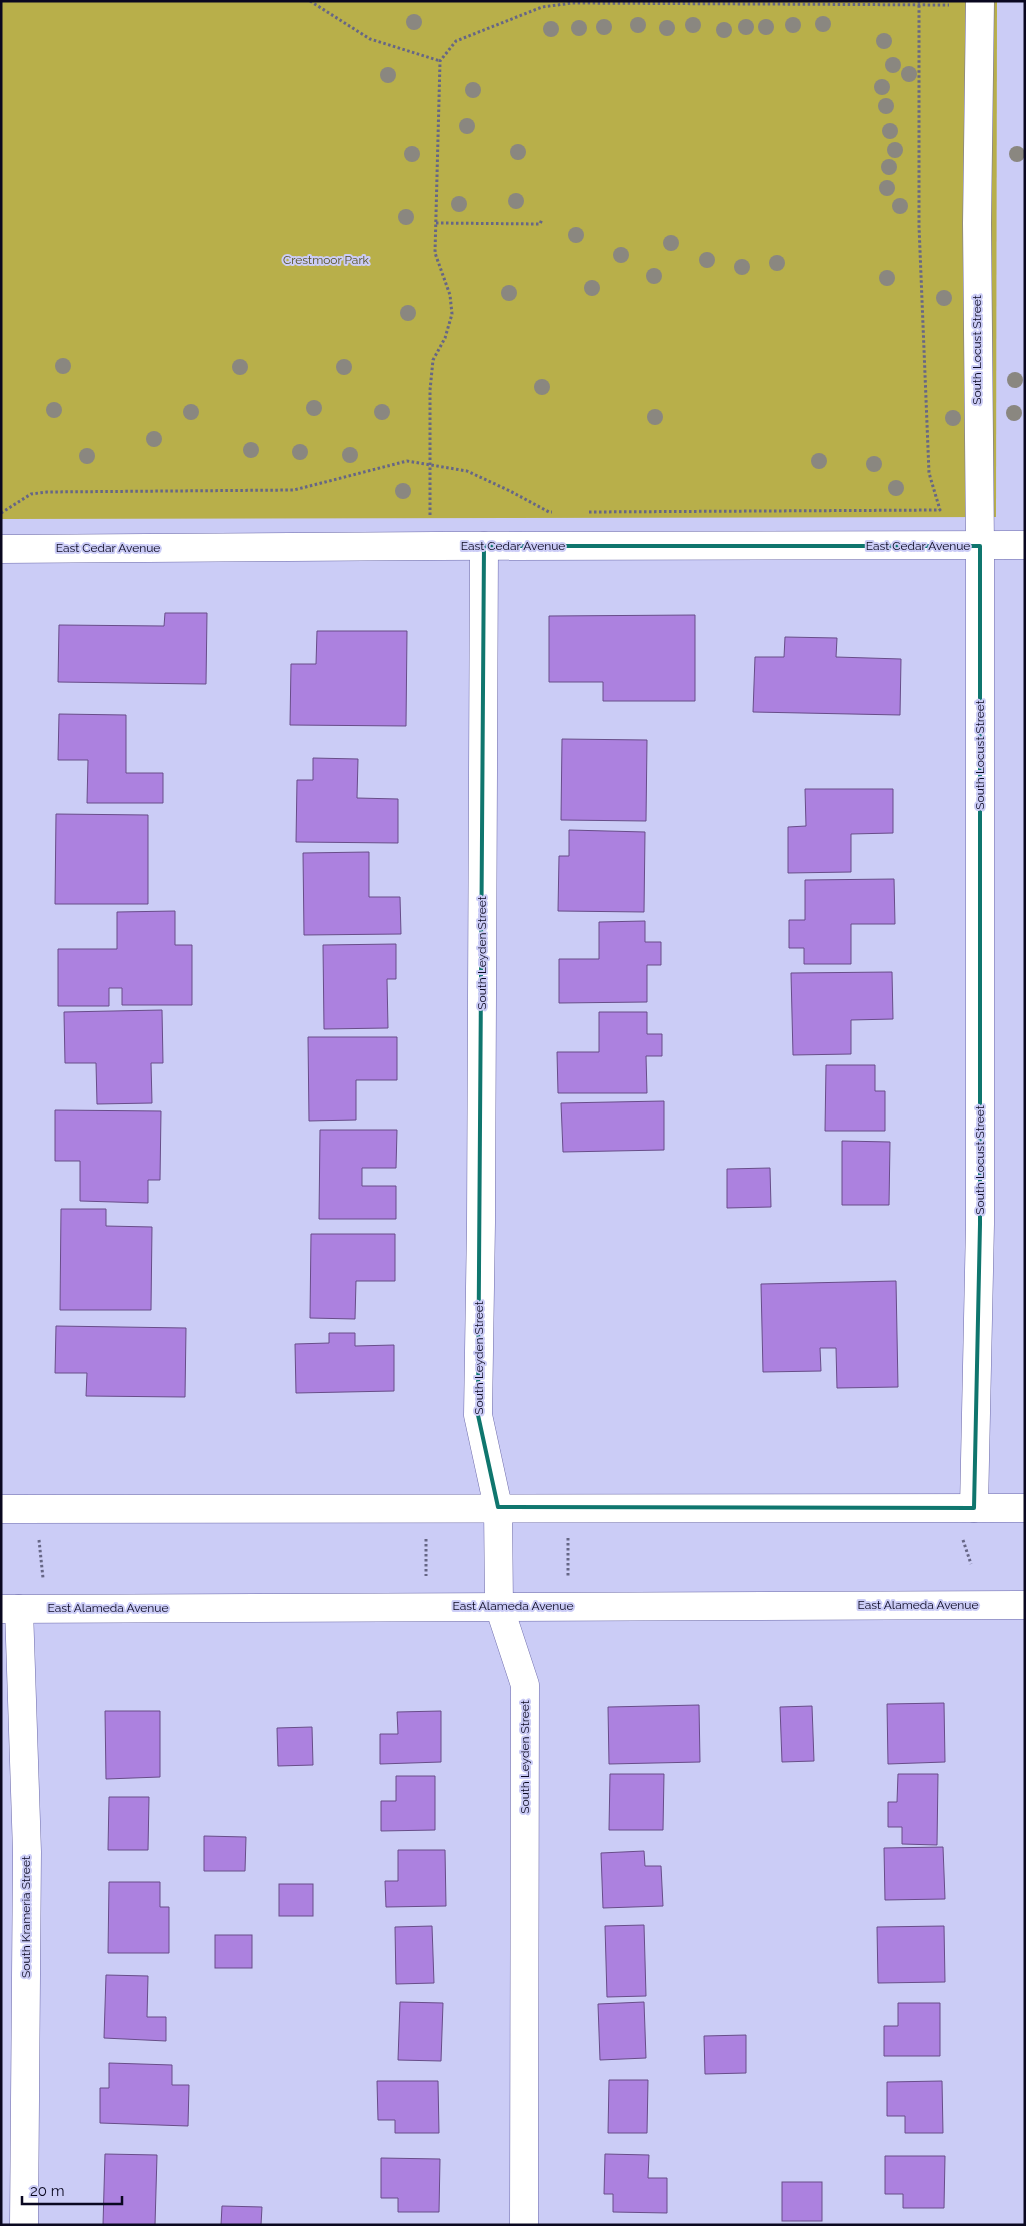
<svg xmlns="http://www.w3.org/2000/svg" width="1026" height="2226" viewBox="0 0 1026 2226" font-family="Raleway,sans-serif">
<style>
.green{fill:#b8af4a}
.building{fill:#ac81df;stroke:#684d89}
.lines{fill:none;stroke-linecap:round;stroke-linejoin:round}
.minor-casing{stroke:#6b69a9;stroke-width:29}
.major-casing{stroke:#6b69a9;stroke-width:29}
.path{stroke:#666686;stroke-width:3;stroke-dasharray:2.5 2.5;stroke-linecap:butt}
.minor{stroke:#fff;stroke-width:28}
.major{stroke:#fff;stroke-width:28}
.tree{fill:#8a8780}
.marked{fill:none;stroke:#0f766e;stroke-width:4;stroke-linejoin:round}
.labels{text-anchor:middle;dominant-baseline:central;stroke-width:4;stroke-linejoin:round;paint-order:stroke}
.park-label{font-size:12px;fill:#544f1f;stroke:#cbccf6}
.street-label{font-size:12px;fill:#0a0820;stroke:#cbccf6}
</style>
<rect width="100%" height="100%" fill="#cbccf6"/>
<polygon class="green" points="1,1 997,1 996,517 1,519"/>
<g class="building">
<polygon points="165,613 207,613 206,684 58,682 59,625 164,626"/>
<polygon points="695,615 695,701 603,701 603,682 549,682 549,616"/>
<polygon points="317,631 407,631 406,726 290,725 291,664 316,664"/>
<polygon points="785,637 837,638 836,657 901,659 900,715 753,712 755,657 784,657"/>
<polygon points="59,714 126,715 126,773 163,773 163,803 87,803 88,760 58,760"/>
<polygon points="562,739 647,740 646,821 561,820"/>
<polygon points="313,758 358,759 357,798 398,799 398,843 296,842 297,780 313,780"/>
<polygon points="805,789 893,789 893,833 851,834 851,872 788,873 788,827 806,826"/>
<polygon points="56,814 148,815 148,904 55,904"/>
<polygon points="569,830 645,832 644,912 558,911 559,856 569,856"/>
<polygon points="369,852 369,897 400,897 401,934 304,935 303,853"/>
<polygon points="894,879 895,924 851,924 851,964 804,964 804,948 789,948 789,920 805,920 805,880"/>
<polygon points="175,911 175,945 192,945 192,1005 122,1005 122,988 109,988 109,1006 58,1006 58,949 117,949 117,912"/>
<polygon points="645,921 645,942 661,942 661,965 647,965 647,1002 559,1003 559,959 599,959 599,922"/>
<polygon points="396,944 396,979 387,979 388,1028 324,1029 323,945"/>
<polygon points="892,972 893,1019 851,1020 851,1054 793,1055 791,973"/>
<polygon points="162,1010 163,1063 151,1063 152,1103 97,1104 96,1063 65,1063 64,1012"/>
<polygon points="599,1012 647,1012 647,1034 662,1034 662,1056 646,1056 647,1093 558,1093 557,1052 599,1052"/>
<polygon points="308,1037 397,1037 397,1080 356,1080 356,1120 309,1121"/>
<polygon points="826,1065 875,1065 875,1091 885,1091 885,1131 825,1131"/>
<polygon points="664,1101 664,1150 563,1152 561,1103"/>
<polygon points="55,1110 161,1111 160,1180 148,1180 148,1203 80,1201 80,1161 55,1161"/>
<polygon points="320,1130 397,1130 396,1168 362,1168 362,1186 396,1186 396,1219 319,1219"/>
<polygon points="842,1141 890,1142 889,1205 842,1205"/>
<polygon points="770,1168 771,1207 727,1208 727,1169"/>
<polygon points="61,1209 106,1209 106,1226 152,1227 151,1310 60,1310"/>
<polygon points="311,1234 395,1234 395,1281 356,1281 355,1319 310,1318"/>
<polygon points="896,1281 898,1387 837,1388 836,1348 820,1348 821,1371 763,1372 761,1284"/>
<polygon points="56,1326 186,1328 185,1397 86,1396 87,1373 55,1373"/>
<polygon points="329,1333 355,1333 355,1346 394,1345 394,1391 296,1393 295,1344 329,1343"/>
<polygon points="944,1703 945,1762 888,1764 887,1704"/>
<polygon points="699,1705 700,1762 609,1764 608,1707"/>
<polygon points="812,1706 814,1761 782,1762 780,1707"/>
<polygon points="105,1711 160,1711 160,1777 106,1779"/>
<polygon points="441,1711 441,1762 380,1764 380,1734 398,1734 397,1712"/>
<polygon points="312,1727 313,1765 278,1766 277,1728"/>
<polygon points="610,1774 664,1774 663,1830 609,1830"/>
<polygon points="898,1774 938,1774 937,1845 902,1844 902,1827 888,1827 888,1802 897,1802"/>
<polygon points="396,1776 435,1776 435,1830 381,1831 381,1801 396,1801"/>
<polygon points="109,1797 149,1797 148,1850 108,1850"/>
<polygon points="204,1836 246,1837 245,1871 204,1871"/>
<polygon points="943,1847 945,1899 885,1900 884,1848"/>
<polygon points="398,1850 445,1850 446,1906 386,1907 385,1881 398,1881"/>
<polygon points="644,1851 645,1866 661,1866 663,1906 603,1908 601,1853"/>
<polygon points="109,1882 160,1882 160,1907 169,1907 169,1953 108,1953"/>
<rect x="279" y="1884" width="34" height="32"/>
<polygon points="644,1925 646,1996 607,1997 605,1926"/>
<polygon points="432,1926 434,1983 396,1984 395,1927"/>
<polygon points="944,1926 945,1982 878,1983 877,1927"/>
<rect x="215" y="1935" width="37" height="33"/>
<polygon points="106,1975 148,1976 147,2017 166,2017 166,2041 104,2038"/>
<polygon points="400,2002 443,2003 441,2061 398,2060"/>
<polygon points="644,2002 646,2058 600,2060 598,2004"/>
<polygon points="898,2003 940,2003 940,2056 884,2056 884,2026 898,2026"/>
<polygon points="746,2035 746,2073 705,2074 704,2036"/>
<polygon points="109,2063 172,2065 172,2085 189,2085 188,2126 100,2123 100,2088 109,2088"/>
<polygon points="609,2080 648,2080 647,2133 608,2133"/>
<polygon points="377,2081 438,2081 439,2133 395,2133 395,2120 378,2120"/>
<polygon points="942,2081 943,2133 905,2133 905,2116 887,2116 887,2082"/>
<polygon points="105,2154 157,2155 155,2225 103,2225"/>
<polygon points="605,2154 649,2155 648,2178 667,2178 667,2213 613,2212 613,2194 604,2194"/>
<polygon points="885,2156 945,2156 944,2208 903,2208 903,2194 885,2194"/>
<polygon points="381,2158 440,2159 439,2212 398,2212 398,2198 381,2198"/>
<rect x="782" y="2182" width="40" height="39"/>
<polygon points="222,2206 262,2207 261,2225 221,2225"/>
</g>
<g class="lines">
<g class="minor-casing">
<g id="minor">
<polyline points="484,546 481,1223 478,1415 498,1507 499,1606 525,1685 524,2225"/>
<polyline points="1,549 435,546 1025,545"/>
<polyline points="974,1508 980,1224 980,546 977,223 980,1"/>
<polyline points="19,1609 27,1852 24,2225"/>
</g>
</g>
<g class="major-casing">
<g id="major">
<polyline points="1,1509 1025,1508"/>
<polyline points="1,1609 1025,1605"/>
</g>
</g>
<g class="path">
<polyline points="310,1 370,39 440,61"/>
<polyline points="436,223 540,224 542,219"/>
<polyline points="589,512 940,510 929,473 919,226 919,1"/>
<polyline points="1,513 31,494 47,492 294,490 407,461 467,471 510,491 549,512 552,512"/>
<polyline points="430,515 430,390 433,360 445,338 452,314 450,295 435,253 440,61 456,41 542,7 572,3 949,5"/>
<polyline points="568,1538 568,1577"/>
<polyline points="426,1539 426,1576"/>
<polyline points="39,1540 43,1578"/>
<polyline points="963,1540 971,1564"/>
</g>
<use href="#minor" class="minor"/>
<use href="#major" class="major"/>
</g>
<g class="tree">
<circle cx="414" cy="22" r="8"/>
<circle cx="823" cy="24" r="8"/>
<circle cx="638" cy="25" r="8"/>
<circle cx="693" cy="25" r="8"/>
<circle cx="793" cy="25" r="8"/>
<circle cx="604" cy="27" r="8"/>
<circle cx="746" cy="27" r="8"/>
<circle cx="766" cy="27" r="8"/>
<circle cx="579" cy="28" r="8"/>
<circle cx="667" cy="28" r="8"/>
<circle cx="551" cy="29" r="8"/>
<circle cx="724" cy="30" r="8"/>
<circle cx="884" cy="41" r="8"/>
<circle cx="893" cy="65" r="8"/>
<circle cx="909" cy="74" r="8"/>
<circle cx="388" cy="75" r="8"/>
<circle cx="882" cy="87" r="8"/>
<circle cx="473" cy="90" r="8"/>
<circle cx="886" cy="106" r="8"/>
<circle cx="467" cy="126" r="8"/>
<circle cx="890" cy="131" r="8"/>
<circle cx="895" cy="150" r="8"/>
<circle cx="518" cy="152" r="8"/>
<circle cx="412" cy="154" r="8"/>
<circle cx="1017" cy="154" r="8"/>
<circle cx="889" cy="167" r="8"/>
<circle cx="887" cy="188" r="8"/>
<circle cx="516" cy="201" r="8"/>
<circle cx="459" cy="204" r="8"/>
<circle cx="900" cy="206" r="8"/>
<circle cx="406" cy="217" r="8"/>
<circle cx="576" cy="235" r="8"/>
<circle cx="671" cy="243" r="8"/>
<circle cx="621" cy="255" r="8"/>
<circle cx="707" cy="260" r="8"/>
<circle cx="777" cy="263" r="8"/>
<circle cx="742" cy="267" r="8"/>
<circle cx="654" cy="276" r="8"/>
<circle cx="887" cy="278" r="8"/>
<circle cx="592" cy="288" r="8"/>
<circle cx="509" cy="293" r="8"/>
<circle cx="944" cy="298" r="8"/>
<circle cx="408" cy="313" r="8"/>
<circle cx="63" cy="366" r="8"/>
<circle cx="240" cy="367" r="8"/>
<circle cx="344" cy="367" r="8"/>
<circle cx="1015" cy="380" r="8"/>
<circle cx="542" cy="387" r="8"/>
<circle cx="314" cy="408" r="8"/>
<circle cx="54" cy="410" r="8"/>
<circle cx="191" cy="412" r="8"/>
<circle cx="382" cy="412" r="8"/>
<circle cx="1014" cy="413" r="8"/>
<circle cx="655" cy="417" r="8"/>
<circle cx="953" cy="418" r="8"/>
<circle cx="154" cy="439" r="8"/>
<circle cx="251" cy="450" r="8"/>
<circle cx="300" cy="452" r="8"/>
<circle cx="350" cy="455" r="8"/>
<circle cx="87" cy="456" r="8"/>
<circle cx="819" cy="461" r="8"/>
<circle cx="874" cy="464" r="8"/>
<circle cx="896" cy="488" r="8"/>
<circle cx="403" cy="491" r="8"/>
</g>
<path class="marked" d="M484,546H980V1224L974,1508L498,1507L478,1415Z"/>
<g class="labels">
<g class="park-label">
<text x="326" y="260">Crestmoor Park</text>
</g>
<g class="street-label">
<text transform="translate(977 350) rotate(-90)">South Locust Street</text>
<text x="513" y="546">East Cedar Avenue</text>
<text x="918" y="546">East Cedar Avenue</text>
<text x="108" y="548">East Cedar Avenue</text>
<text transform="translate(980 755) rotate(-90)">South Locust Street</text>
<text transform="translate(482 953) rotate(-90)">South Leyden Street</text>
<text transform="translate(980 1160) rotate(-90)">South Locust Street</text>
<text transform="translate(479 1358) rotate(-90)">South Leyden Street</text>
<text x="918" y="1605">East Alameda Avenue</text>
<text x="513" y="1606">East Alameda Avenue</text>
<text x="108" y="1608">East Alameda Avenue</text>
<text transform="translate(525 1757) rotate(-90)">South Leyden Street</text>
<text transform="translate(26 1917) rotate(-90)">South Krameria Street</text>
</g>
</g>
<rect width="1026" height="2226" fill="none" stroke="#0a0820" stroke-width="5"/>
<path d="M22 2196v8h100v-8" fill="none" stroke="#0a0820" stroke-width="2.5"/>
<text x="30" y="2196" font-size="15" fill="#0a0820" stroke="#cbccf6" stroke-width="4" paint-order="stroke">20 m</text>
</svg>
